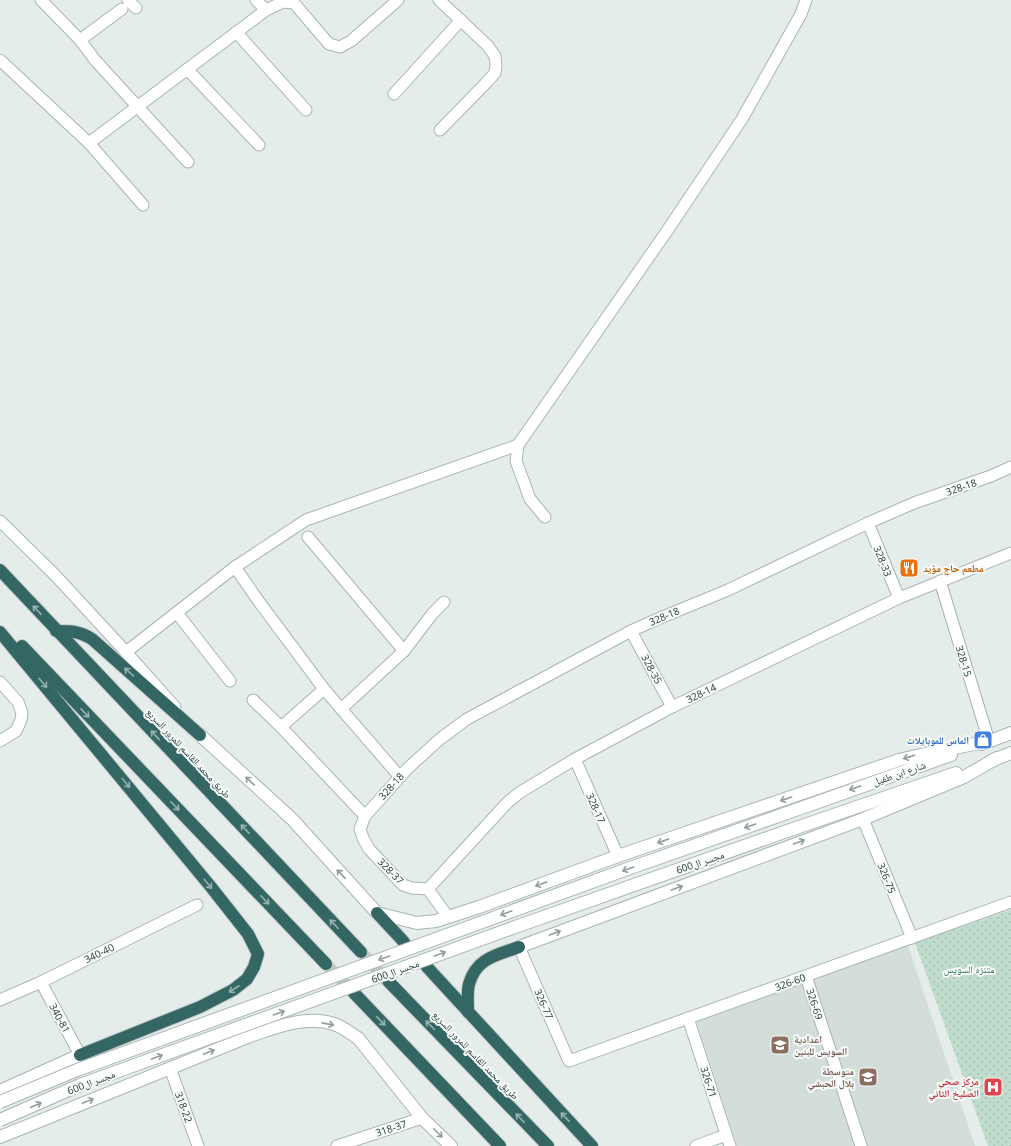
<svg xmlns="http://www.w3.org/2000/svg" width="1011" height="1146" viewBox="0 0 1011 1146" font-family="'Open Sans','Noto Naskh Arabic',sans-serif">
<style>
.built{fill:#d3ddda}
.grass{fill:url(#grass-dots)}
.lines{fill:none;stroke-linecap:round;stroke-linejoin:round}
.motorway-tunnel{stroke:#bfcac8;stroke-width:12;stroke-dasharray:12 6;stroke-linecap:butt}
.minor-casing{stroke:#a8b5b3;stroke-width:13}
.tertiary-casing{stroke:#a8b5b3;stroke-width:14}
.motorway-casing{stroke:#c2c9c8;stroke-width:14}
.minor{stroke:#fff;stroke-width:11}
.tertiary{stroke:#fff;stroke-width:12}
.motorway{stroke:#346764;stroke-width:12}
.tertiary-bridge-casing{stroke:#a8b5b3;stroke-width:14;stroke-linecap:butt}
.tertiary-bridge{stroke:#fff;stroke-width:12}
.oneway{stroke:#95b0ae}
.oneway2{stroke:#929e9d}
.labels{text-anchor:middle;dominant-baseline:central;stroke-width:4;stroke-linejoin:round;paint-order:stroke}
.street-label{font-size:10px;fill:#263d3b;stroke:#f6faf8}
.food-label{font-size:10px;font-weight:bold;fill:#c56008;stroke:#f6faf8;text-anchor:start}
.shop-label{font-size:10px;font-weight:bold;fill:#366cbe;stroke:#f6faf8;text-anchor:end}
.park-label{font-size:10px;fill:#337155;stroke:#f6faf8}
.education-label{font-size:10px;font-weight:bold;fill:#785e54;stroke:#f6faf8;text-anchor:start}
.health-label{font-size:10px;font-weight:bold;fill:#be3a42;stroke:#f6faf8;text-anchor:end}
</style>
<defs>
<pattern id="grass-dots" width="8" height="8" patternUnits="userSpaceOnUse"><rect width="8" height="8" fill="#c0dccc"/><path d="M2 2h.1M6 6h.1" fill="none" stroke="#a5beb0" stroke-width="1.8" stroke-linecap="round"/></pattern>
</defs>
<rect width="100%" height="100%" fill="#e5edeb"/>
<polygon class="built" points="908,946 975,1146 737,1146 696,1020"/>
<polygon class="grass" points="1011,910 1011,1146 988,1146 915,943"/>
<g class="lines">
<g class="motorway-tunnel">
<polyline points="361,952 388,981"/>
<polyline points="326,964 354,993"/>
</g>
<g class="minor-casing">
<g id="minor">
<polyline points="41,0 80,40 95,60 188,162"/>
<polyline points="128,0 136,8"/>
<polyline points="256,0 266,10"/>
<polyline points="439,0 487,45 495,56 496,65 495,73 486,83 440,130"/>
<polyline points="236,32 306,110"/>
<polyline points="80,40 122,9"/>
<polyline points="0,60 89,143 143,205"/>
<polyline points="187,69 259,145"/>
<polyline points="394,94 461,20"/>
<polyline points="89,143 266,10 283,2 294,3 329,44 340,47 351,41 398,0"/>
<polyline points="545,517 530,499 516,461 518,445 667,231 742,119 801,14 806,0"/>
<polyline points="0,521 55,575 126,652 175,707"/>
<polyline points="868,523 899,598"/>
<polyline points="308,537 404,651 341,709"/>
<polyline points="235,567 257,599 324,689 400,777"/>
<polyline points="940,581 989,741"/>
<polyline points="177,613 230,681"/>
<polyline points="631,631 672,707"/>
<polyline points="404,651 433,613 444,602"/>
<polyline points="126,652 235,567 306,520 518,445"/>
<polyline points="0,682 18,702 22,713 21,720 16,731 0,741"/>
<polyline points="324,689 281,727 365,816"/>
<polyline points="253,700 281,727"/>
<polyline points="575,759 618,856"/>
<polyline points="863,819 912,938"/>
<polyline points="428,889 507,803 519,793 575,759 672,707 899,598 1011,553"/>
<polyline points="448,917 428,889 412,888 403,885 369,849 363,838 360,829 365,816 407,769 440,739 467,719 631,631 660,618 728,590 868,523 914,503 991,476 1011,467"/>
<polyline points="519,947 569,1061 1011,902"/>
<polyline points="806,976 861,1146"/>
<polyline points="41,982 80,1055"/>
<polyline points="0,1000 41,982 197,905"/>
<polyline points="688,1018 730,1146"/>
<polyline points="170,1068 198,1146"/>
<polyline points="337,1146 422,1118"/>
<polyline points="696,1146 726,1135"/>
</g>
</g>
<g class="tertiary-casing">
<g id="tertiary">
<polyline points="200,735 292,819 377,913 417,923 436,921 479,907 618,856 899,760 929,753 989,741"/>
<polyline points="982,744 1011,733"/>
<polyline points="991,761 1011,753"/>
<polyline points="787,813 951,755"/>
<polyline points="793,829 956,773"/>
<polyline points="519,947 863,819 964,777 997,758"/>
<polyline points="0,1091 80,1055"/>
<path d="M0,1137L250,1036C276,1027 306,1015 334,1024C343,1027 350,1033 358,1038L422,1118L451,1146"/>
</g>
</g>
<g class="motorway-casing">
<g id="motorway">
<polyline points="0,570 361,952"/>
<path d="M56,631C71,631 79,631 92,639L200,735"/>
<polyline points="0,632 211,887 248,934 258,954 254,967 247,979 233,990 200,1007 80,1055"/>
<polyline points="22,646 326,964"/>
<polyline points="377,913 404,942"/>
<polyline points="427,967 592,1146"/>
<polyline points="388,981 548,1146"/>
<polyline points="354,993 500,1146"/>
<path d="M468,1012C468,1004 467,991 469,984C476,958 497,955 519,947"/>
</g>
</g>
<use href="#minor" class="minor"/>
<use href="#tertiary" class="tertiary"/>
<use href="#motorway" class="motorway"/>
<g class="tertiary-bridge-casing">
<g id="tertiary-bridge">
<polyline points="0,1102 77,1070 630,868 787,813"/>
<polyline points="0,1120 80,1085 518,926 793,829"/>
</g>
</g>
<use href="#tertiary-bridge" class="tertiary-bridge"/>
</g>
<defs><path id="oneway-shaft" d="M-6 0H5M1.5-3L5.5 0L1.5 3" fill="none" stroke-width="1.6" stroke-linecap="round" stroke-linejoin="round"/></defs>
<g class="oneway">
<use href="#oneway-shaft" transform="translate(37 610) rotate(-133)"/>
<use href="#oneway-shaft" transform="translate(129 672) rotate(-139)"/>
<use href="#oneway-shaft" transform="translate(43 683) rotate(50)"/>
<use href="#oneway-shaft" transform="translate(85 713) rotate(46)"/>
<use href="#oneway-shaft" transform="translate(155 735) rotate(-133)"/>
<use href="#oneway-shaft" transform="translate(126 783) rotate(50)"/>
<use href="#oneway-shaft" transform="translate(175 806) rotate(46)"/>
<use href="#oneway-shaft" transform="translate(245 829) rotate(-133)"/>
<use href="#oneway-shaft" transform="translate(208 884) rotate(51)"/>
<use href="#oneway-shaft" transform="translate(265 900) rotate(46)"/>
<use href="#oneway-shaft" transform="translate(334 924) rotate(-133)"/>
<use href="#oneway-shaft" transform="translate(234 989) rotate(147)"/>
<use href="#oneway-shaft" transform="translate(381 1021) rotate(46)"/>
<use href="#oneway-shaft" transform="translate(430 1025) rotate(-134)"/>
<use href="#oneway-shaft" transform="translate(565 1117) rotate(-133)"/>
<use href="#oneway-shaft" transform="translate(520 1118) rotate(-134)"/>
</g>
<g class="oneway2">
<use href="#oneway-shaft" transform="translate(909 757) rotate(164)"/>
<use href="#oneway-shaft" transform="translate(250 781) rotate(-137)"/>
<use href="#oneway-shaft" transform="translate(855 788) rotate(161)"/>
<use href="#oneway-shaft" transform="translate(786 799) rotate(161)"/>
<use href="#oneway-shaft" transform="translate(750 826) rotate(161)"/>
<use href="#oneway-shaft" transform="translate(663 841) rotate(161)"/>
<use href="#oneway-shaft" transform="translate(799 842) rotate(-20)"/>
<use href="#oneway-shaft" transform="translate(628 869) rotate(160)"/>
<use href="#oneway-shaft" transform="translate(341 874) rotate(-133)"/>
<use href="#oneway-shaft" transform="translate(541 884) rotate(160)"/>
<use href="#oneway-shaft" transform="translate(677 888) rotate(-20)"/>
<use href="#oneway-shaft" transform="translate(506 913) rotate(160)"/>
<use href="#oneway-shaft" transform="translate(555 933) rotate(-20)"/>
<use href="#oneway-shaft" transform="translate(440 954) rotate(-20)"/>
<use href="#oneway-shaft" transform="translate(384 958) rotate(160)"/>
<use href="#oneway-shaft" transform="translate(279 1013) rotate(-20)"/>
<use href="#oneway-shaft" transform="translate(328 1024) rotate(11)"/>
<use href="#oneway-shaft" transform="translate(209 1052) rotate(-22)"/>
<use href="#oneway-shaft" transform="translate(157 1057) rotate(-20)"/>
<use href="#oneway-shaft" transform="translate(88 1101) rotate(-22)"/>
<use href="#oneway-shaft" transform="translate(36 1105) rotate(-24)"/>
<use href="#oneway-shaft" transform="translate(438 1133) rotate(45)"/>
</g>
<defs>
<g id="restaurant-square" transform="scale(1)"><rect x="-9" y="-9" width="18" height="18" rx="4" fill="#e8710a" stroke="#f6faf8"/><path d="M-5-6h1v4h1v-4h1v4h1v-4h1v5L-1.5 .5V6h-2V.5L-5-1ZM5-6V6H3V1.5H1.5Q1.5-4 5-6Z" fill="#fff"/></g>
<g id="shop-square" transform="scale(1)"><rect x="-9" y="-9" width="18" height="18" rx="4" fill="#3f7fe0" stroke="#f6faf8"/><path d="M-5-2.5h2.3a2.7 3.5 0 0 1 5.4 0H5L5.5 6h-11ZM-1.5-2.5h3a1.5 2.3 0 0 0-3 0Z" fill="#fff"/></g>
<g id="school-square" transform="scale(1)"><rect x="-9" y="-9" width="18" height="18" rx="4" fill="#8d6e63" stroke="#f6faf8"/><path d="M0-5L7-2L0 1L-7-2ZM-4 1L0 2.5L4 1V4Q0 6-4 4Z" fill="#fff"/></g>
<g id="hospital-square" transform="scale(1)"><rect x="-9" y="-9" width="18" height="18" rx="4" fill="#e0444e" stroke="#f6faf8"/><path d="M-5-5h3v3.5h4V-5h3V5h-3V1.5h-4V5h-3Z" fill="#fff"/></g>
</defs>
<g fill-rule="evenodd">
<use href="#restaurant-square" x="909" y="568"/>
<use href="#shop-square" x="983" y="740"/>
<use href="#school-square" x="780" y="1045"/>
<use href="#school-square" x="868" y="1077"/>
<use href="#hospital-square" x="993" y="1087"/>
</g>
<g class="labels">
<g class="street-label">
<text transform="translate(961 487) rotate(-19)">328-18</text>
<text transform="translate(883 561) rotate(68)">328-33</text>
<text transform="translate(664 616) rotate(-23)">328-18</text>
<text transform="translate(964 661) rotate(73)">328-15</text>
<text transform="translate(652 669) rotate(62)">328-35</text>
<text transform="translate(701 693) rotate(-26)">328-14</text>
<text transform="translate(189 753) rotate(47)">طريق محمد القاسم للمرور السريع</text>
<text transform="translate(899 773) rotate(-19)">شارع ابن طفيل</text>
<text transform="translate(391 786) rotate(-48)">328-18</text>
<text transform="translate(596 808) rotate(66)">328-17</text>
<text transform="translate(700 862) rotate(-19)">مجسر ال600</text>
<text transform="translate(391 871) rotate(45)">328-37</text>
<text transform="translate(887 878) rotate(68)">326-75</text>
<text transform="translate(99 953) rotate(-26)">340-40</text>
<text transform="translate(395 971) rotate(-20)">مجسر ال600</text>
<text transform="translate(790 982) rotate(-20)">326-60</text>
<text transform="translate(544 1004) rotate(66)">326-77</text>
<text transform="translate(815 1004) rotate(72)">326-69</text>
<text transform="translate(60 1018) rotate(62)">340-81</text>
<text transform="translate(476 1055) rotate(46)">طريق محمد القاسم للمرور السريع</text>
<text transform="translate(91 1082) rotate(-21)">مجسر ال600</text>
<text transform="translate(709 1082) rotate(72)">326-71</text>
<text transform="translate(184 1107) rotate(70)">318-22</text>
<text transform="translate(391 1128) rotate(-18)">318-37</text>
</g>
<g class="food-label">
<text x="923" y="568">مطعم حاج مؤيد</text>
</g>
<g class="shop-label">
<text x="969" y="740">الماس للموبايلات</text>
</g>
<g class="park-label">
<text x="969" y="969">متنزه السويس</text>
</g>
<g class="education-label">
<text x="794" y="1039">اعدادية<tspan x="794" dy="12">السويس للبنين</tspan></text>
<text x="854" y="1071" text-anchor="end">متوسطة<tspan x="854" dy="12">بلال الحبشي</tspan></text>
</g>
<g class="health-label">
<text x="979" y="1081">مركز صحي<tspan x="979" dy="12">الصليخ الثاني</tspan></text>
</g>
</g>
</svg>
